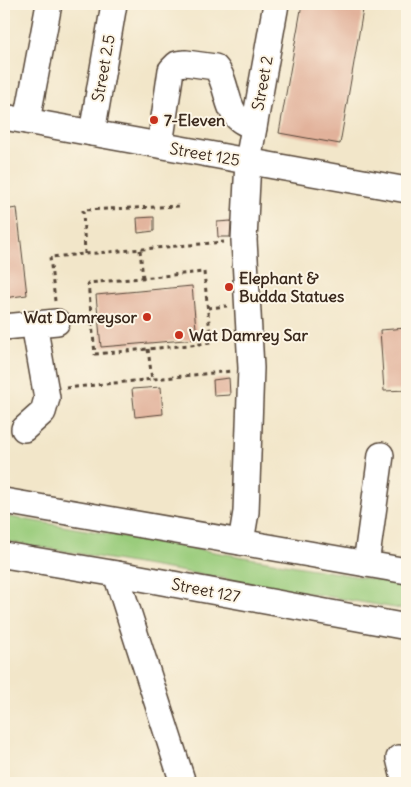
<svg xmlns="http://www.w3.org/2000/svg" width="411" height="787" viewBox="0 0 411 787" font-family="Delius,sans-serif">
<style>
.green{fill:#9acc7c;stroke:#6a7b4d}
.building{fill:#e2b29b}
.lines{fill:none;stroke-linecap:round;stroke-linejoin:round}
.minor-casing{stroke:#564638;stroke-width:28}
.path{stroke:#564638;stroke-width:3;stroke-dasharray:4 4;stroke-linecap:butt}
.minor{stroke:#fff;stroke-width:25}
.poi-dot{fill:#c8321e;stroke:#fcf5e5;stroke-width:2}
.labels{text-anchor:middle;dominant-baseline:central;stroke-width:4;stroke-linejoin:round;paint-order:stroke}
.street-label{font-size:16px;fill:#3b2a1e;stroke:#fcf5e5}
.poi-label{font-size:16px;font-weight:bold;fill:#3b2a1e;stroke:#fcf5e5;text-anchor:start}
</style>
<rect width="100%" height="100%" fill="#fcf5e5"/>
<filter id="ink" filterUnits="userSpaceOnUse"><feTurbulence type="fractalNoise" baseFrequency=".02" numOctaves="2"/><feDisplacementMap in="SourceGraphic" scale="10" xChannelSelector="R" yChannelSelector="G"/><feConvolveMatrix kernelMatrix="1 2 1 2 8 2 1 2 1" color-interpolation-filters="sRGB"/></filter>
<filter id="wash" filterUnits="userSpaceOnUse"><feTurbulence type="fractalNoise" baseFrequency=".0096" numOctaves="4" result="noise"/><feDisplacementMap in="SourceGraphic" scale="20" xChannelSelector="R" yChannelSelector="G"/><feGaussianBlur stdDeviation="1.12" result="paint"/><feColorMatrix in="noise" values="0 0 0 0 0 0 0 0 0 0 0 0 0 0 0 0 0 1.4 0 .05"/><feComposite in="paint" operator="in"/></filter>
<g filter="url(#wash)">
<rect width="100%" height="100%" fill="#f2e6c9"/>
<polygon class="green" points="4,516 407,585 407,610 4,541"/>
<g id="blocks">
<g class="building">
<polygon points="302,4 364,4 340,144 279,133"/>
<polygon points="17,208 27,295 4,298 4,210"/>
<polygon points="154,217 154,231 138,233 137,218"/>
<polygon points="231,221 230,237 218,237 217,222"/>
<polygon points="192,286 197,339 101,347 96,295"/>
<polygon points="407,328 407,390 384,391 380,330"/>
<polygon points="229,378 230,395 214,396 213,380"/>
<polygon points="161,387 163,414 135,417 132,389"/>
</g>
</g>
</g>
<g filter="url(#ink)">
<use href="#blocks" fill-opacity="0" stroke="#564638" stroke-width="1"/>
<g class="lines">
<g class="minor-casing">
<g id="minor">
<polyline points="4,117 407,190"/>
<polyline points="27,121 49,4"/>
<polyline points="92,133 114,4"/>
<path d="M160,145L171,70L177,64L186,63L215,67C228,81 225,109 240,120C244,123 250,125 254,127"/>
<polyline points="4,327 57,322"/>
<polyline points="24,429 43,412 47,398 34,324"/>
<polyline points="4,501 407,571"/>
<polyline points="241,542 246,512 251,368 244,240 248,161 276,4"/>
<polyline points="4,555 135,577 407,627"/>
<polyline points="366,564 381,455"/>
<polyline points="116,574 183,783"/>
<polyline points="399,758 405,783"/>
</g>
</g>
<g class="path">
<polyline points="140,250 143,278"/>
<polyline points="85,254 83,210 182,206"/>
<polygon points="204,272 211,343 95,354 88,283"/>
<polyline points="55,301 50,257 224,242"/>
<polyline points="208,308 227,306"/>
<polyline points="77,320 92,319"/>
<polyline points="148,349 152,380"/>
<polyline points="66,388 232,371"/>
</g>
<use href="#minor" class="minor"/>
</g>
</g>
<g class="poi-dot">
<circle cx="154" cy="120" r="5"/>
<circle cx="229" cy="287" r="5"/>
<circle cx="147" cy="317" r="5"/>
<circle cx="179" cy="335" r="5"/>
</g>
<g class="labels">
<g class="street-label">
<text transform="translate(103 68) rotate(-80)">Street 2.5</text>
<text transform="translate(262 83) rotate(-80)">Street 2</text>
<text transform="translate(205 154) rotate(10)">Street 125</text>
<text transform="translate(206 590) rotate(11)">Street 127</text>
</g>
<g class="poi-label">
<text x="164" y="120">7-Eleven</text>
<text x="239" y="278">Elephant &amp;<tspan x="239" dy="18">Budda Statues</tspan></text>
<text x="137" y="317" text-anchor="end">Wat Damreysor</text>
<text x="189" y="335">Wat Damrey Sar</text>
</g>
</g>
<rect width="411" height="787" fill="none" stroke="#fcf5e5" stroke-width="20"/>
</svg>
